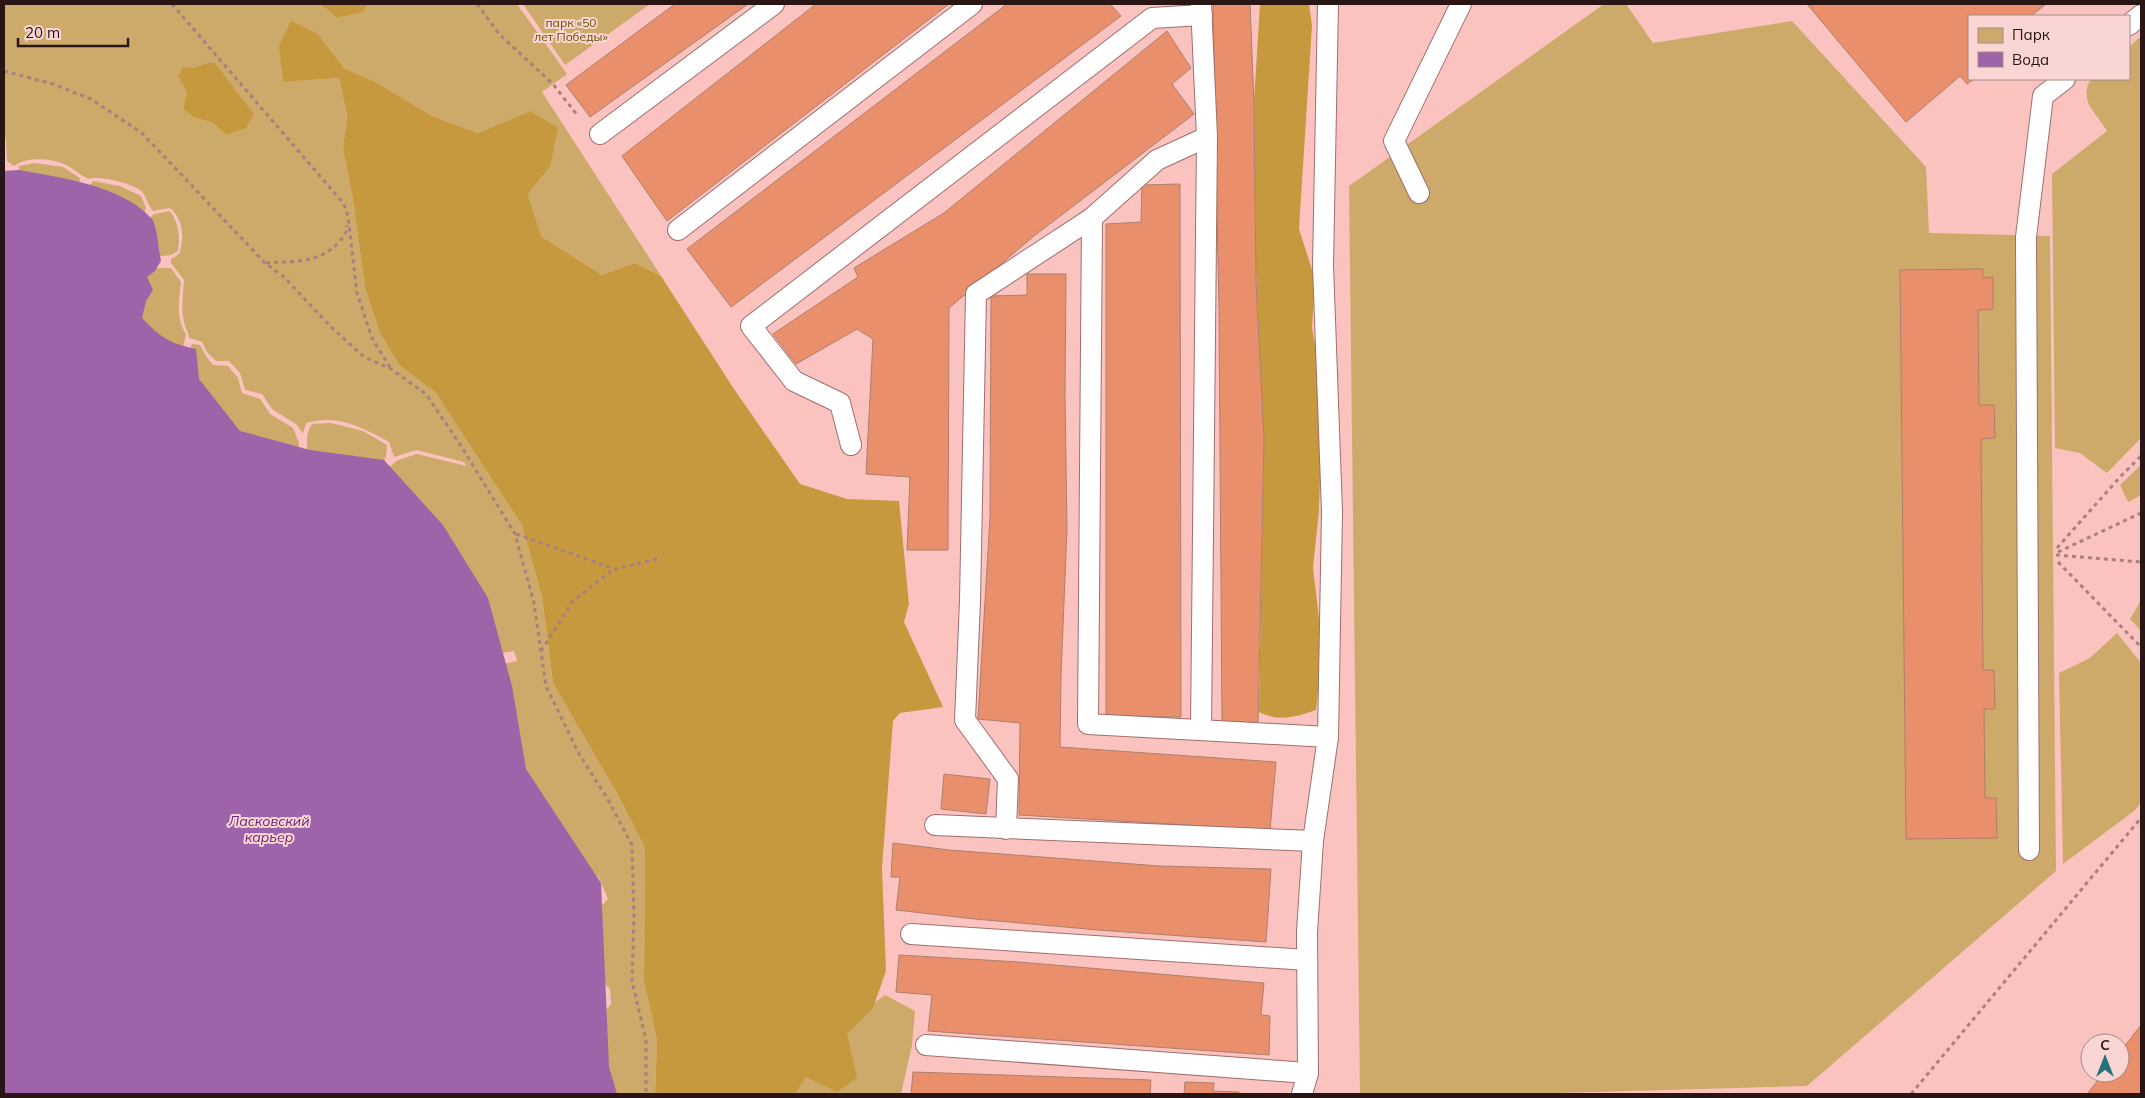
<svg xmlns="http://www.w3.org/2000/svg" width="2145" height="1098" viewBox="0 0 2145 1098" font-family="Mulish,sans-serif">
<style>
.green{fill:#cdaa69;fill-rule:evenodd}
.forest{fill:#c7993f}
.water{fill:#9e63a8}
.building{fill:#e98f6c;stroke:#ae7f6d}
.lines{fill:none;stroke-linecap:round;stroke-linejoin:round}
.service-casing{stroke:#a06e6c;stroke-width:22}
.path{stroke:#aa807e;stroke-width:3;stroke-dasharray:4 4;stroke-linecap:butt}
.service{stroke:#fff;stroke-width:20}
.labels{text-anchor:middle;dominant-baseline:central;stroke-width:4;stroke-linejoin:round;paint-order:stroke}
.park-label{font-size:12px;fill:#6a4b00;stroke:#f9d6d4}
.water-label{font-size:14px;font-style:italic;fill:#6b2277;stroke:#f9d6d4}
</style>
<rect width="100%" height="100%" fill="#fbc3c0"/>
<g class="green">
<path d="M4,4H320L337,18L363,12L368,4H517L567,74L542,92L661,276L635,263L602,275L541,236L528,194L550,167L530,111L478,133L432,116L376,82L344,68L318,34L283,82L339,78L347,115L343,149L353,199L365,288L380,333L399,365L435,392L522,525L542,597L553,683L619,797L645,848L644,981L657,1040L655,1094H575L600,1017L611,1004L610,989L597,976L596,911L608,899L598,876L593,880L542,871L494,666L517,661L514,651L495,654L374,479L398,460L417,454L467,466L464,462L416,450L394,457L389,442C362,427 338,414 306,423L303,433L296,424L272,409L262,394L245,390L240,373L229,361H216L207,352L202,342L189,338C189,332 185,328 184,322C181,309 183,294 184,280L171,263V259L179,254C185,238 183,219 170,208L153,211C149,206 147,199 143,193C137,184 99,175 89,179C79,175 71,166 61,163C48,158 26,157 14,166L7,161L6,138L4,136ZM207,63H214L242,98L226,135L212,122L195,118L183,109L193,68Z"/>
<polygon points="523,4 650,4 565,65"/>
<polygon points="1604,4 1626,4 1653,43 1792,21 1926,167 1929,233 2050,236 2056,871 1807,1086 1523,1094 1360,1094 1349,186"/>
<path d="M2141,36V438L2107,473L2080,453L2055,448L2052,174L2107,131C2096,112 2078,101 2091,79H2129V47Z"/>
<polygon points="35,163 63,167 80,178 79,189 20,200 19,166"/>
<polygon points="93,181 120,186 141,196 146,208 141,220 86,192"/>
<path d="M170,211C179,224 180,235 178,251L171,255L153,257L135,232L154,214Z"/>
<path d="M150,268H171L181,282C179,299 176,319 186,334L182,353L174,359L128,310Z"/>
<polygon points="192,344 200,345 206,356 213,365 228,366 238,378 242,393 260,399 270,414 293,428 299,443 298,457 212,427 187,356"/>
<path d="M331,423L363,431L387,445L386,456L382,467L312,466C308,452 303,438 312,424Z"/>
<polygon points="2141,465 2141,495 2128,502 2120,485"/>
<polygon points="2141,600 2141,631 2130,619"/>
<polygon points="2117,633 2141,663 2141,803 2134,811 2063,864 2059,673 2090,658"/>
<polygon points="885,995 915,1011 912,1045 901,1094 787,1094 797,1058"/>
</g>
<g class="forest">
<polygon points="320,4 368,4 363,12 337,18"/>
<path d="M1260,4H1309L1312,26L1299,229L1315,279L1312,328L1318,361L1321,447L1319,510L1313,568L1319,618V682L1316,710C1296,717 1279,722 1259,712L1264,438L1256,274L1254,102Z"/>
<polygon points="291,21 318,34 344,68 376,82 432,116 478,133 530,111 558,128 550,167 528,194 541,236 602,275 635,263 661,276 734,389 800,484 847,499 899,501 909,604 904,622 943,707 900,713 893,721 882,868 886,971 873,1008 847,1034 857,1078 837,1092 806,1077 795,1094 655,1094 657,1040 644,981 645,848 619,797 553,683 542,597 522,525 435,392 399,365 380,333 365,288 353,199 343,149 347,115 339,78 283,82 279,46"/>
<polygon points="207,63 215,63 254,114 246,128 226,135 212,122 195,118 183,109 187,92 178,76 183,67 193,68"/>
</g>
<path class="water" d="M19,170C61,178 122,185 152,219C157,226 159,252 161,261L155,271L147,277L153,290L146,301L142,318C161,338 169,343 196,349L199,379L240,431L310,450L384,460L443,525L488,598L512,686L526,769L601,883L609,1067L617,1094H4V171Z"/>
<g class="building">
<polygon points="675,4 748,4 590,117 566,85"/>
<polygon points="816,4 949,4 667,221 622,156"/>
<polygon points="1007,4 1110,4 1121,16 731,307 687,249"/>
<polygon points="1213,4 1250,4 1254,102 1256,282 1264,438 1258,725 1222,724 1219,310"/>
<polygon points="1807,4 2046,4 2031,16 1969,16 1969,79 1974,79 1967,84 1960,76 1906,122"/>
<polygon points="1167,31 1191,68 1172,84 1194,114 1034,236 949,308 948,550 907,550 910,477 866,474 873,339 857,329 796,364 773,334 858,277 854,268 944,213"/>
<polygon points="1180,184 1181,717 1106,716 1106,224 1141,222 1142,185"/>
<polygon points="1983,269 1983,278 1993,277 1993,309 1978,310 1979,405 1994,405 1995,438 1981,439 1983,670 1994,670 1995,709 1984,709 1985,798 1996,798 1997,838 1906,839 1900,270"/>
<polygon points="1027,274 1066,274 1065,394 1067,529 1061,676 1060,747 1276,762 1270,830 1019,815 1020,723 978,719 990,517 991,296 1027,295"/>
<polygon points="944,774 990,779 986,814 941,809"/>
<polygon points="893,843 949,850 1160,866 1271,869 1266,942 1098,930 975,919 896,910 900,877 891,877"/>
<polygon points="899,955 1019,962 1264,983 1261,1015 1270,1016 1269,1055 928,1031 932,995 896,992"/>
<polygon points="2141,1025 2141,1094 2087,1094 2104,1073 2120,1073 2120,1052"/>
<polygon points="913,1072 1151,1080 1150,1094 911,1094"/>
<polygon points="1185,1082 1214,1083 1213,1091 1239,1092 1239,1094 1184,1094"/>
</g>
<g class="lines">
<g class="service-casing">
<g id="service">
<polyline points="2129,25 2141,15"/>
<polyline points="600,134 774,4"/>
<polyline points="1419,193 1394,141 1461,4"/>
<polyline points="1092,218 1088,724 1328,737 1313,841 1307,932 1308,1073 1302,1094"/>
<polyline points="678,230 972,4"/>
<polyline points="851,445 840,403 794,381 751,326 1152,18 1202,15"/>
<polyline points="1201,730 1207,137 1201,4"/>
<polyline points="1328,737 1332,512 1323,265 1328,4"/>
<polyline points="935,825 1313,841"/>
<polyline points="1006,829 1008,779 965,720 970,601 976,294 1092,218 1157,160 1207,137"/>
<polyline points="2029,850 2026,237 2043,96 2065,79"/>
<polyline points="911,934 1307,960"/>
<polyline points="926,1045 1308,1073"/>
</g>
</g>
<g class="path">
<polyline points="172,4 344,204 348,216 357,293 372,338 391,369"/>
<polyline points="477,4 499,34 553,84 578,116"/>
<polyline points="4,71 53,84 91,99 142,133 265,263 284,277 330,326 364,357 391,369 426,394 463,449 515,534 534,603 546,686 578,752 607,798 632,845 634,917 632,981 646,1040 646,1094"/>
<path d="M266,263C293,261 319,264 339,242C344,236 347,233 347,225"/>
<polyline points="516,534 615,569 657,559"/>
<polyline points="2057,548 2120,477 2141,456"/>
<polyline points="2058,552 2141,513"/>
<polyline points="2056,555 2141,562"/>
<polyline points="2058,562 2141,647"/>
<polyline points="541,651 573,601 614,569"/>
<polyline points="1911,1094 2141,818"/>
</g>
<use href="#service" class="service"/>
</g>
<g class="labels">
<g class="park-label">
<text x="571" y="22">парк «50<tspan x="571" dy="14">лет Победы»</tspan></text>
</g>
<g class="water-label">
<text x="269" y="821">Ласковский<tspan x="269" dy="16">карьер</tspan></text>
</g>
</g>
<rect width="2145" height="1098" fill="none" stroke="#281514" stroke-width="10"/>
<rect x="1968" y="15" width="162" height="65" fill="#f9d6d4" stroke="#a58987"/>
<rect x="1978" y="28" width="25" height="15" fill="#cdaa69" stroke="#a58987"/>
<text x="2012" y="40" font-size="15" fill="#281514">Парк</text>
<rect x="1978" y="52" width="25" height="15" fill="#9e63a8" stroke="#a58987"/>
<text x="2012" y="65" font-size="15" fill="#281514">Вода</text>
<g transform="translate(2105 1058)"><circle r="24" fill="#f9d6d4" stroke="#a58987"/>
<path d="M0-4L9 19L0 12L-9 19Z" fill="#267176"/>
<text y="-8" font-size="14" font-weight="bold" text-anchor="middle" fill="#281514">С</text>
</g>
<path d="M18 38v8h110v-8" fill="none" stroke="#281514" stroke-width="2.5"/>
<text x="25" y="38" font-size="15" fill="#281514" stroke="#f9d6d4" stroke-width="4" paint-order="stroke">20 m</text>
</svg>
